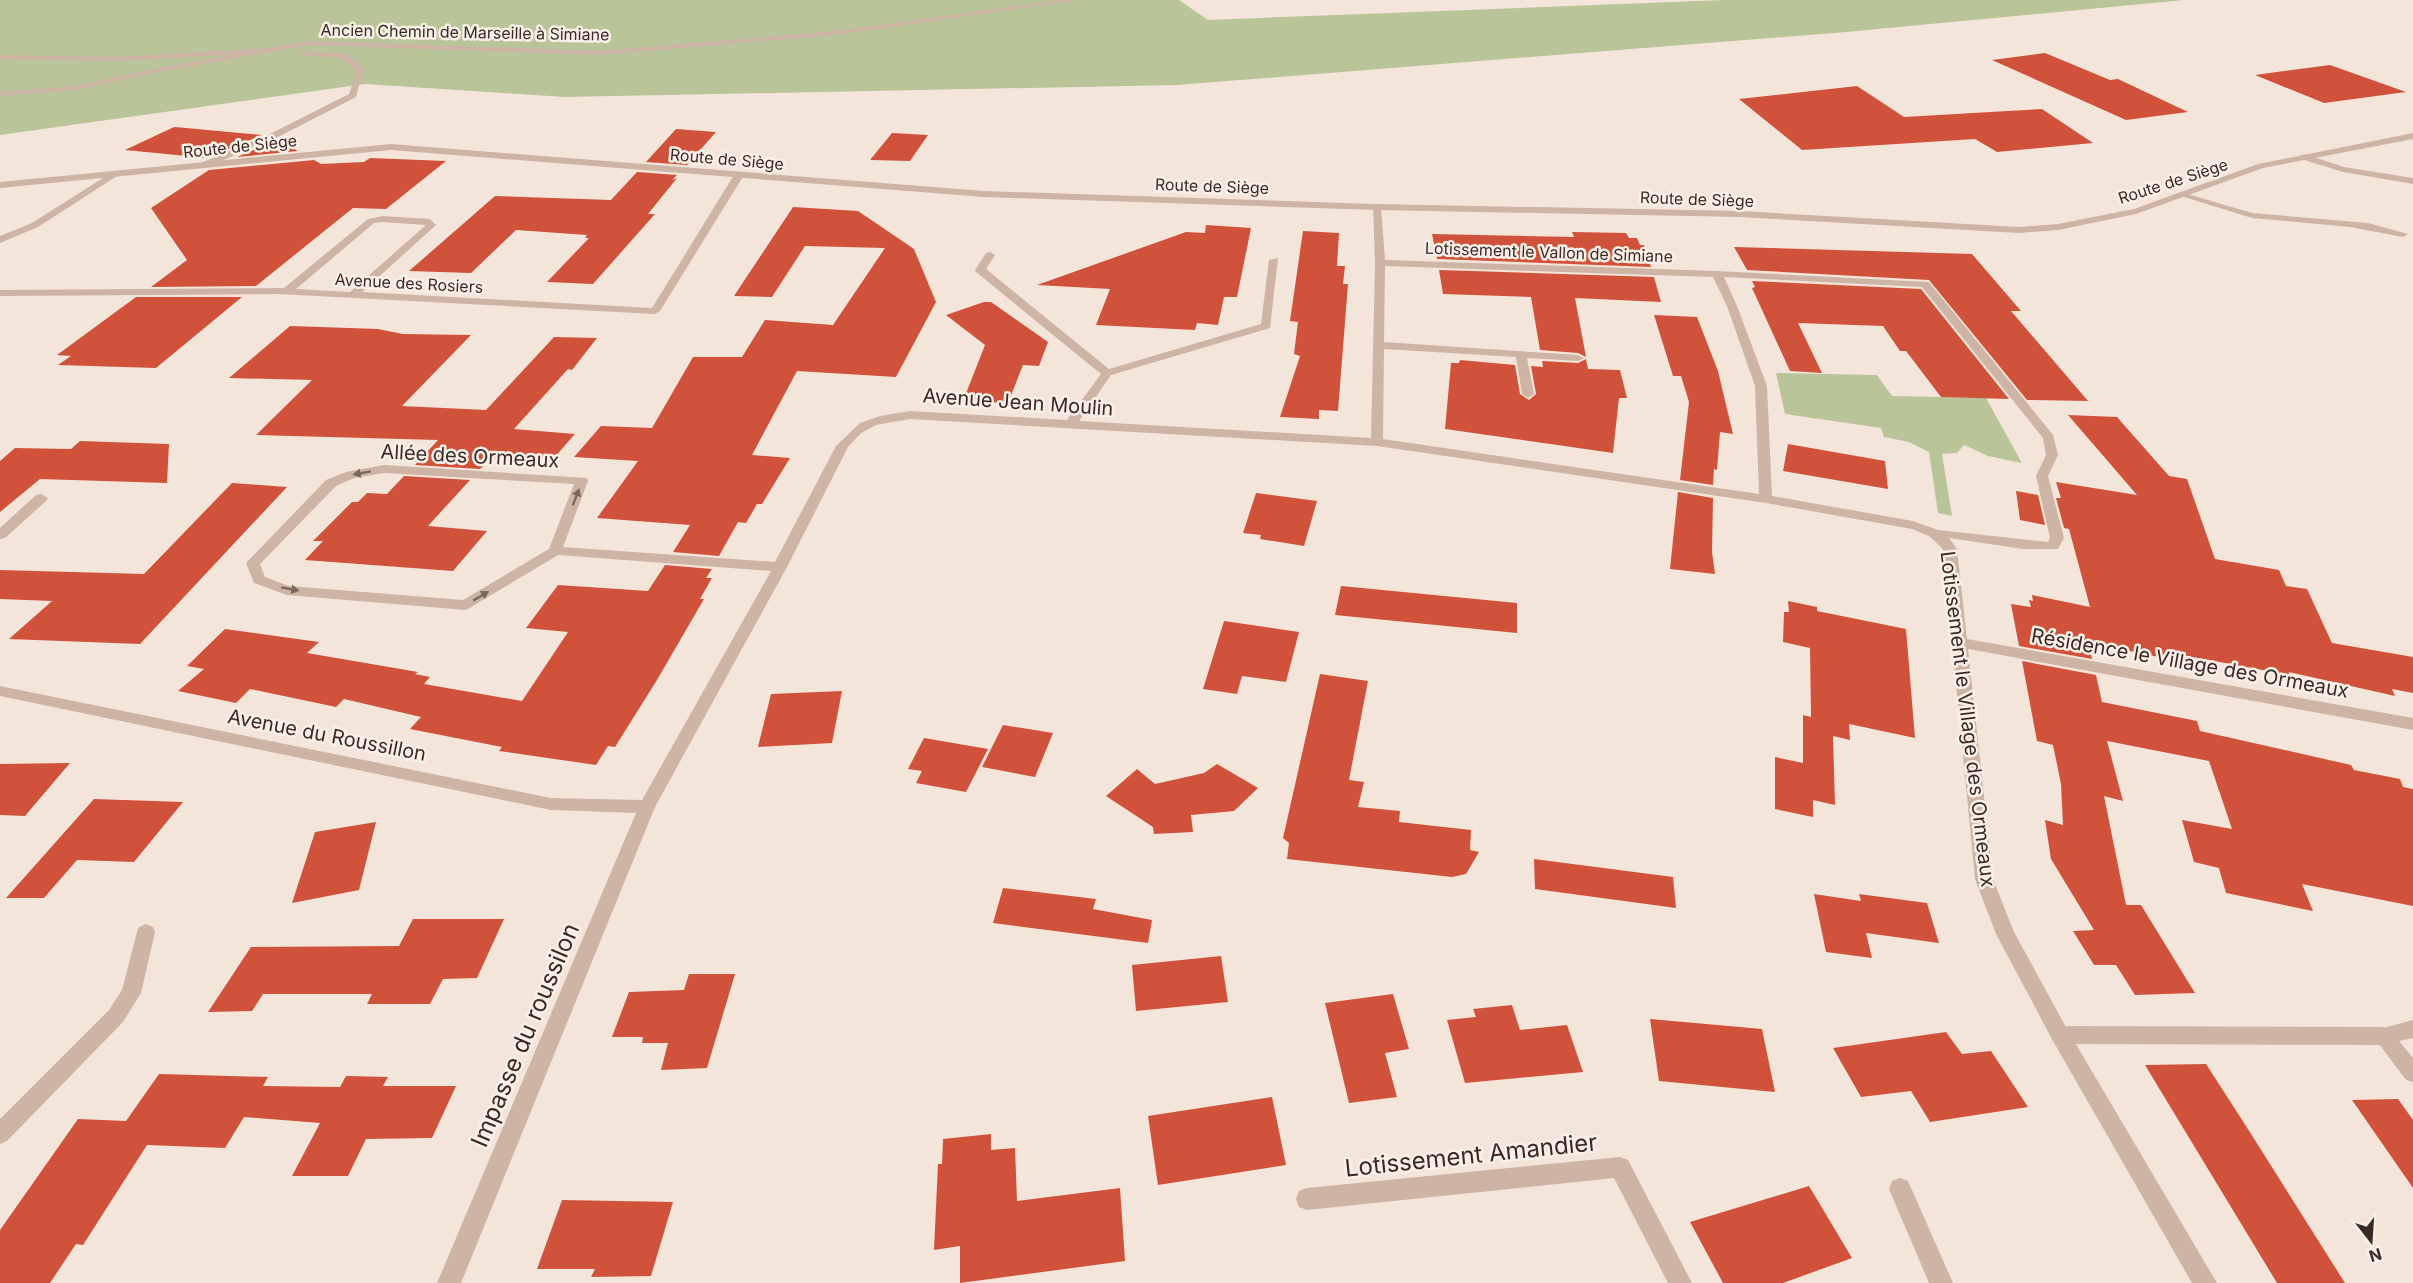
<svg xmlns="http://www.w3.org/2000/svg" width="2413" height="1283" viewBox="0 0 2413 1283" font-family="Inter,sans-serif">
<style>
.green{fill:#bac499}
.building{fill:#d1523b}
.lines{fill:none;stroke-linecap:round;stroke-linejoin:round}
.service{fill:#cdb4a5;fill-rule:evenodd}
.pedestrian{fill:#cdb4a5;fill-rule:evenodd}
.minor{fill:#cdb4a5;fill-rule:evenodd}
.tertiary{fill:#cdb4a5;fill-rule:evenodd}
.oneway{fill:#7b6960}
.labels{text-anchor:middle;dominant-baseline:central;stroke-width:5;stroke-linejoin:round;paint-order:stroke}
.far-street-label{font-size:16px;fill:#382b27;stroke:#fbf0e7}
.street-label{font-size:20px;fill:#382b27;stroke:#fbf0e7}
.near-street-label{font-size:24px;fill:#382b27;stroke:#fbf0e7}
</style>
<rect width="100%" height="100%" fill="#f4e5da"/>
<g class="green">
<polygon points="0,0 1179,0 1208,20 1725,0 2184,0 1846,32 1177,85 565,97 365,84 0,135"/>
<polygon points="1776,373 1877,375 1892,396 1986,398 2022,463 1988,456 1964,445 1957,453 1942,454 1952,516 1938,513 1929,452 1909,442 1884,437 1881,428 1785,414"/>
</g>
<g class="building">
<polygon points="2045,53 2110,80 2118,79 2188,112 2126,120 1992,60"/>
<polygon points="2330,65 2406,92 2324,103 2255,75"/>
<polygon points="1857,86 1904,117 2042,109 2093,143 1997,152 1975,139 1802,150 1739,99"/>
<polygon points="174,127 186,128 262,135 207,158 125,150"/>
<polygon points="676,129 716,132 687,165 646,162"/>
<polygon points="892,133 928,135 910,161 870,160"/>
<polygon points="277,140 298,151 237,157"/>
<polygon points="370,158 446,161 386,209 353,208 256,286 151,287 187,260 151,208 209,170 314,160 321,164 364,162"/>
<polygon points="637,172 677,175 672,180 677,178 648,214 655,214 593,284 547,282 589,238 585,238 587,235 516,230 471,273 409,271 495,196 611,200"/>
<polygon points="793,207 858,211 914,249 936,302 896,377 797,371 752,455 790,458 762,504 757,504 746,523 738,522 719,556 673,552 690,525 597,518 638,461 574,457 601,426 652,428 693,357 742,357 765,320 833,325 885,248 805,246 772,297 734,296"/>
<polygon points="1206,225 1251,228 1237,297 1224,297 1218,325 1197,323 1195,330 1096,325 1110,289 1037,285 1186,232 1205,233"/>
<polygon points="1303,231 1339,233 1337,266 1345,266 1343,284 1348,284 1338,411 1319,410 1319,419 1280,417 1300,356 1294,354 1298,322 1290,321"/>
<polygon points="1572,232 1626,233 1629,238 1637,238 1640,245 1644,245 1651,267 1437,259 1432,234 1574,237"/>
<polygon points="1734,247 1972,254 2021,311 2011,311 2088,401 2027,400 1929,280 1747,270"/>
<polygon points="1439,270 1654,277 1661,302 1575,298 1586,357 1578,353 1540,350 1531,297 1443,294"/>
<polygon points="1752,281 1921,289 2009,399 1941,397 1906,351 1900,351 1883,326 1798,323 1822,373 1790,371 1752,288 1755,287"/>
<polygon points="136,297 242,297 156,368 58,365 71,356 57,355"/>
<polygon points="984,302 991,302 1048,342 1039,366 1023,365 1008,403 963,401 985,345 946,315"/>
<polygon points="1654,315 1697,317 1718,371 1733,434 1720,432 1717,470 1714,469 1713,485 1680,480 1689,402 1681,376 1673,376"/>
<polygon points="290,326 378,329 403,334 471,335 402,406 486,410 554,337 597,338 572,370 568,369 514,429 575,434 553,459 491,458 480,469 415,465 438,440 256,435 312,380 229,378"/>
<polygon points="1586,359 1588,369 1620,370 1627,398 1619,398 1613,453 1445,429 1451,363 1459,363 1460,360 1515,365 1520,394 1529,400 1536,394 1531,366 1543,367 1542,361 1578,363"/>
<polygon points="2068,415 2117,417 2169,476 2187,479 2215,559 2279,570 2286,586 2307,589 2332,643 2413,657 2413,693 2392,689 2395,696 2289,672 2290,675 2166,652 2169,659 2089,643 2092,659 2019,646 2011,604 2031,607 2029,600 2033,601 2032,595 2090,607 2069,529 2064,528 2056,498 2061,498 2056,482 2137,495"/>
<polygon points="80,441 169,444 167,483 40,479 0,512 0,461 15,448 71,449"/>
<polygon points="1788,444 1885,461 1888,489 1783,471"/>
<polygon points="404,476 470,480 428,526 487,531 453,571 305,560 323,541 313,541 352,502 358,502 367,493 387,494"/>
<polygon points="232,483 287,487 140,644 9,639 52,601 0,599 0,570 144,574"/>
<polygon points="2016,491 2038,495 2045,525 2020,520"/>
<polygon points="1678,492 1713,498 1712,552 1715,574 1670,569"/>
<polygon points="1256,493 1317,501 1304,546 1260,539 1261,535 1243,533"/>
<polygon points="665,565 712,569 706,578 712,578 700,599 704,599 657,680 615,747 608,746 596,765 499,751 502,747 410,729 421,717 344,699 336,707 250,689 236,703 178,691 204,669 187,666 225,629 319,642 307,653 418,672 415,674 430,677 424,684 522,701 568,632 526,628 558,585 648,591"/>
<polygon points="1341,586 1517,603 1517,633 1335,615"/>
<polygon points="1788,601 1817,607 1817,611 1906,629 1915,738 1849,724 1850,740 1833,736 1835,805 1813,800 1813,817 1775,809 1775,757 1803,763 1803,715 1811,717 1810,648 1783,642 1784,612 1789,612"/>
<polygon points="1224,621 1299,632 1286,682 1242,676 1237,694 1203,689"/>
<polygon points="2022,661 2096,675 2102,702 2197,721 2200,731 2351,765 2354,770 2400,779 2403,787 2413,789 2413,906 2302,884 2313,911 2226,893 2219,868 2194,862 2182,820 2232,829 2209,761 2107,741 2123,801 2104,796 2126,905 2141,905 2195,993 2135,995 2116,965 2094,965 2073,931 2094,930 2051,859 2045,820 2063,825 2061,784 2053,745 2037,741"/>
<polygon points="1320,674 1368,681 1349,780 1364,782 1358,807 1400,811 1399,822 1471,830 1470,850 1479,852 1466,874 1452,877 1287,859 1289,843 1283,838"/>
<polygon points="842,691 832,743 758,747 771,694"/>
<polygon points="1003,725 1053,733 1035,777 982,767"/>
<polygon points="924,738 988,749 966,792 916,783 922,771 908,769"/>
<polygon points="70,763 25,816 0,815 0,764"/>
<polygon points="1217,764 1258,788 1234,811 1191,815 1193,832 1154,834 1153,827 1106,796 1137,769 1155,784 1204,773"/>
<polygon points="94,799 183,802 134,862 77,860 44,898 6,898"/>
<polygon points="376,822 359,890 292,903 315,832"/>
<polygon points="1534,859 1673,877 1676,908 1535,889"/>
<polygon points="1003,888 1096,899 1093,909 1152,920 1148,943 993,923"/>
<polygon points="1814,894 1861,901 1859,894 1927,903 1939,943 1866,933 1872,958 1826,952"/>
<polygon points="413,919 504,919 477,978 443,979 430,1004 367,1004 372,994 263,994 252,1011 208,1012 251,947 399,946"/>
<polygon points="1221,956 1228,1002 1136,1011 1132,965"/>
<polygon points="689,974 735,974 707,1068 661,1070 668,1043 642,1043 643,1037 612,1037 629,992 684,990"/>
<polygon points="1393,994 1409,1049 1385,1053 1397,1097 1349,1103 1325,1003"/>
<polygon points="1512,1005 1520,1030 1567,1025 1583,1072 1465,1083 1447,1020 1476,1017 1473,1009"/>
<polygon points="1650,1019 1762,1029 1775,1092 1659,1081"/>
<polygon points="1946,1032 1962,1054 1991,1051 2028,1107 1930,1122 1911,1091 1861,1097 1833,1048"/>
<polygon points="2206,1064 2246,1126 2345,1283 2277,1283 2145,1065"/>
<polygon points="159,1074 268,1077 263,1086 340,1087 346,1076 388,1077 383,1086 456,1086 432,1138 366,1139 348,1176 292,1176 320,1123 244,1117 225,1148 147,1145 83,1245 76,1244 50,1283 0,1283 0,1230 78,1119 126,1121"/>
<polygon points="1272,1097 1286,1165 1158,1185 1148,1116"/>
<polygon points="2398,1099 2413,1120 2413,1188 2352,1100"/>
<polygon points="991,1134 991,1150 1015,1148 1017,1201 1120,1188 1125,1261 960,1283 960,1246 934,1250 938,1164 942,1164 943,1139"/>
<polygon points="1809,1186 1852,1258 1783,1283 1723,1283 1690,1222"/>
<polygon points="562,1200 673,1202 651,1276 591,1277 595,1269 537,1269"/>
</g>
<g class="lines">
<g class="service">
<polygon points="270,48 273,52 119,61 0,59 0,55 119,57"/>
<polygon points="2304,154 2344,167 2413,178 2413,184 2343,172 2301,159 2300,157"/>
</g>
<polygon class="pedestrian" points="2060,1026 2383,1027 2390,1030 2393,1036 2390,1042 2383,1045 2060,1044 2053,1041 2050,1035 2053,1029"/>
<g class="minor">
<polygon points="1061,0 1079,0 835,35 599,55 308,45 153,73 75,90 0,96 0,92 75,86 153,69 308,41 599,51 835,31"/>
<polygon points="299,51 346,54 364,68 356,97 280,136 207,167 201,167 201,163 274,132 349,94 357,71 341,58 302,55"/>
<polygon points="114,171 119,174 117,176 38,227 0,243 0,236 32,223"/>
<path d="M739,172L744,175L660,311L655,314L278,294L0,296V290L284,288L368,219L382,216L430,219L436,225L362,292L652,308L734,175ZM382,222L426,225L350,292L296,289L374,223Z"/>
<polygon points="2184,193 2252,213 2368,223 2408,234 2403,237 2350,227 2252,218 2184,197"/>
<path d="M1373,205L1381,207L1385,260L1717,271L1929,282L2053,435L2058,455L2048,476L2064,538L2058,549H2023L1949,538L1957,549L1967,639L2413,718V730L1968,649L1993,879L2014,932L2067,1029L2217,1283H2192L2053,1041L1996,934L1975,879L1943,549L1929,536L1912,529L1766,503L1377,446L910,419L876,425L861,433L848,447L787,567L655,807L461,1283H437L636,813L551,810L0,696V686L551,798L642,800L771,571L558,555L466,610L287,595L254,583L246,563L326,480L346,472L384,465L587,478L588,481L563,547L775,562L836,446L860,423L880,416L910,411L1067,420L1101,374L976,272L975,270L986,253L990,252L995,255L986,269L1109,369L1261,324L1269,260L1278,258L1270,328L1111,375L1079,421L1371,438L1375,263ZM1385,266L1713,277L1727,306L1755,386L1759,494L1383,439L1384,349L1516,357L1522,394L1528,398L1534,394L1527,358L1578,361L1584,358L1578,355L1384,342ZM1724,277L1922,287L2043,438L2046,455L2036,476L2050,538L2048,542L1938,530L1913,521L1772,496L1767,386L1737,306ZM384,473L574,484L549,549L463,600L289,586L265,577L260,564L336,486L354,478Z"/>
<polygon points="41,494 48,498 46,501 5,538 0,539 0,528 36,495"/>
<polygon points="146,924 153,927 155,932 141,993 123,1022 7,1141 0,1144 0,1119 109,1010 122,990 137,932 139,927"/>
<polygon points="2413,1020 2413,1038 2399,1041 2413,1058 2413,1082 2406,1080 2373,1036 2376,1030"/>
<polygon points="1620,1157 1628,1160 1692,1283 1668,1283 1614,1178 1307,1210 1299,1207 1296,1199 1299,1191 1307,1188"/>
<polygon points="1900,1178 1908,1181 1953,1283 1929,1283 1889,1189 1892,1181"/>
</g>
<polygon class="tertiary" points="2413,133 2413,139 2263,168 2136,214 2058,230 2019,233 1740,217 1376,210 984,197 391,150 0,188 0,182 391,144 984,191 1376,204 1740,211 2019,227 2058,224 2134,209 2258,164"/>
</g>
<defs><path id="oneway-solid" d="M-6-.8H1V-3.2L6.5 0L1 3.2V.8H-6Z" transform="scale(1.5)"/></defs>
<g class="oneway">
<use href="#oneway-solid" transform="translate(362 473) rotate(170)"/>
<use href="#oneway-solid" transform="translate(576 497) rotate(-69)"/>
<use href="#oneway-solid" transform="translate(290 589) rotate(10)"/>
<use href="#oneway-solid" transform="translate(481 596) rotate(-31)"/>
</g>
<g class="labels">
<g class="far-street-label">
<text transform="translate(465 32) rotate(1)">Ancien Chemin de Marseille à Simiane</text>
<text transform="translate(240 146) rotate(-6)">Route de Siège</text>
<text transform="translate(727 159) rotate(5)">Route de Siège</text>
<text transform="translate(2173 181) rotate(-18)">Route de Siège</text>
<text transform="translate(1212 186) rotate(2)">Route de Siège</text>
<text transform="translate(1697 199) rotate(2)">Route de Siège</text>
<text transform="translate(1549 252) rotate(2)">Lotissement le Vallon de Simiane</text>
<text transform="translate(409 283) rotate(3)">Avenue des Rosiers</text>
</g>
<g class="street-label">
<text transform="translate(1018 402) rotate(4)">Avenue Jean Moulin</text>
<text transform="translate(470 456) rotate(3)">Allée des Ormeaux</text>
<text transform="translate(2190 663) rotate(10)">Résidence le Village des Ormeaux</text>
<text transform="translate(1968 719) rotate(83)">Lotissement le Village des Ormeaux</text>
<text transform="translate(327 735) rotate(11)">Avenue du Roussillon</text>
</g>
<g class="near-street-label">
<text transform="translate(525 1035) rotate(-67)">Impasse du roussilon</text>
<text transform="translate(1471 1155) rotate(-6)">Lotissement Amandier</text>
</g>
</g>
<g transform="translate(2371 1241) rotate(163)" stroke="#fbf0e7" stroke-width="4.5" paint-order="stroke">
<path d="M0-4.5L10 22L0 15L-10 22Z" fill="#382b27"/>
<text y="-9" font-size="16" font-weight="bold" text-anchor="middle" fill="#382b27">N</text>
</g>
</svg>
